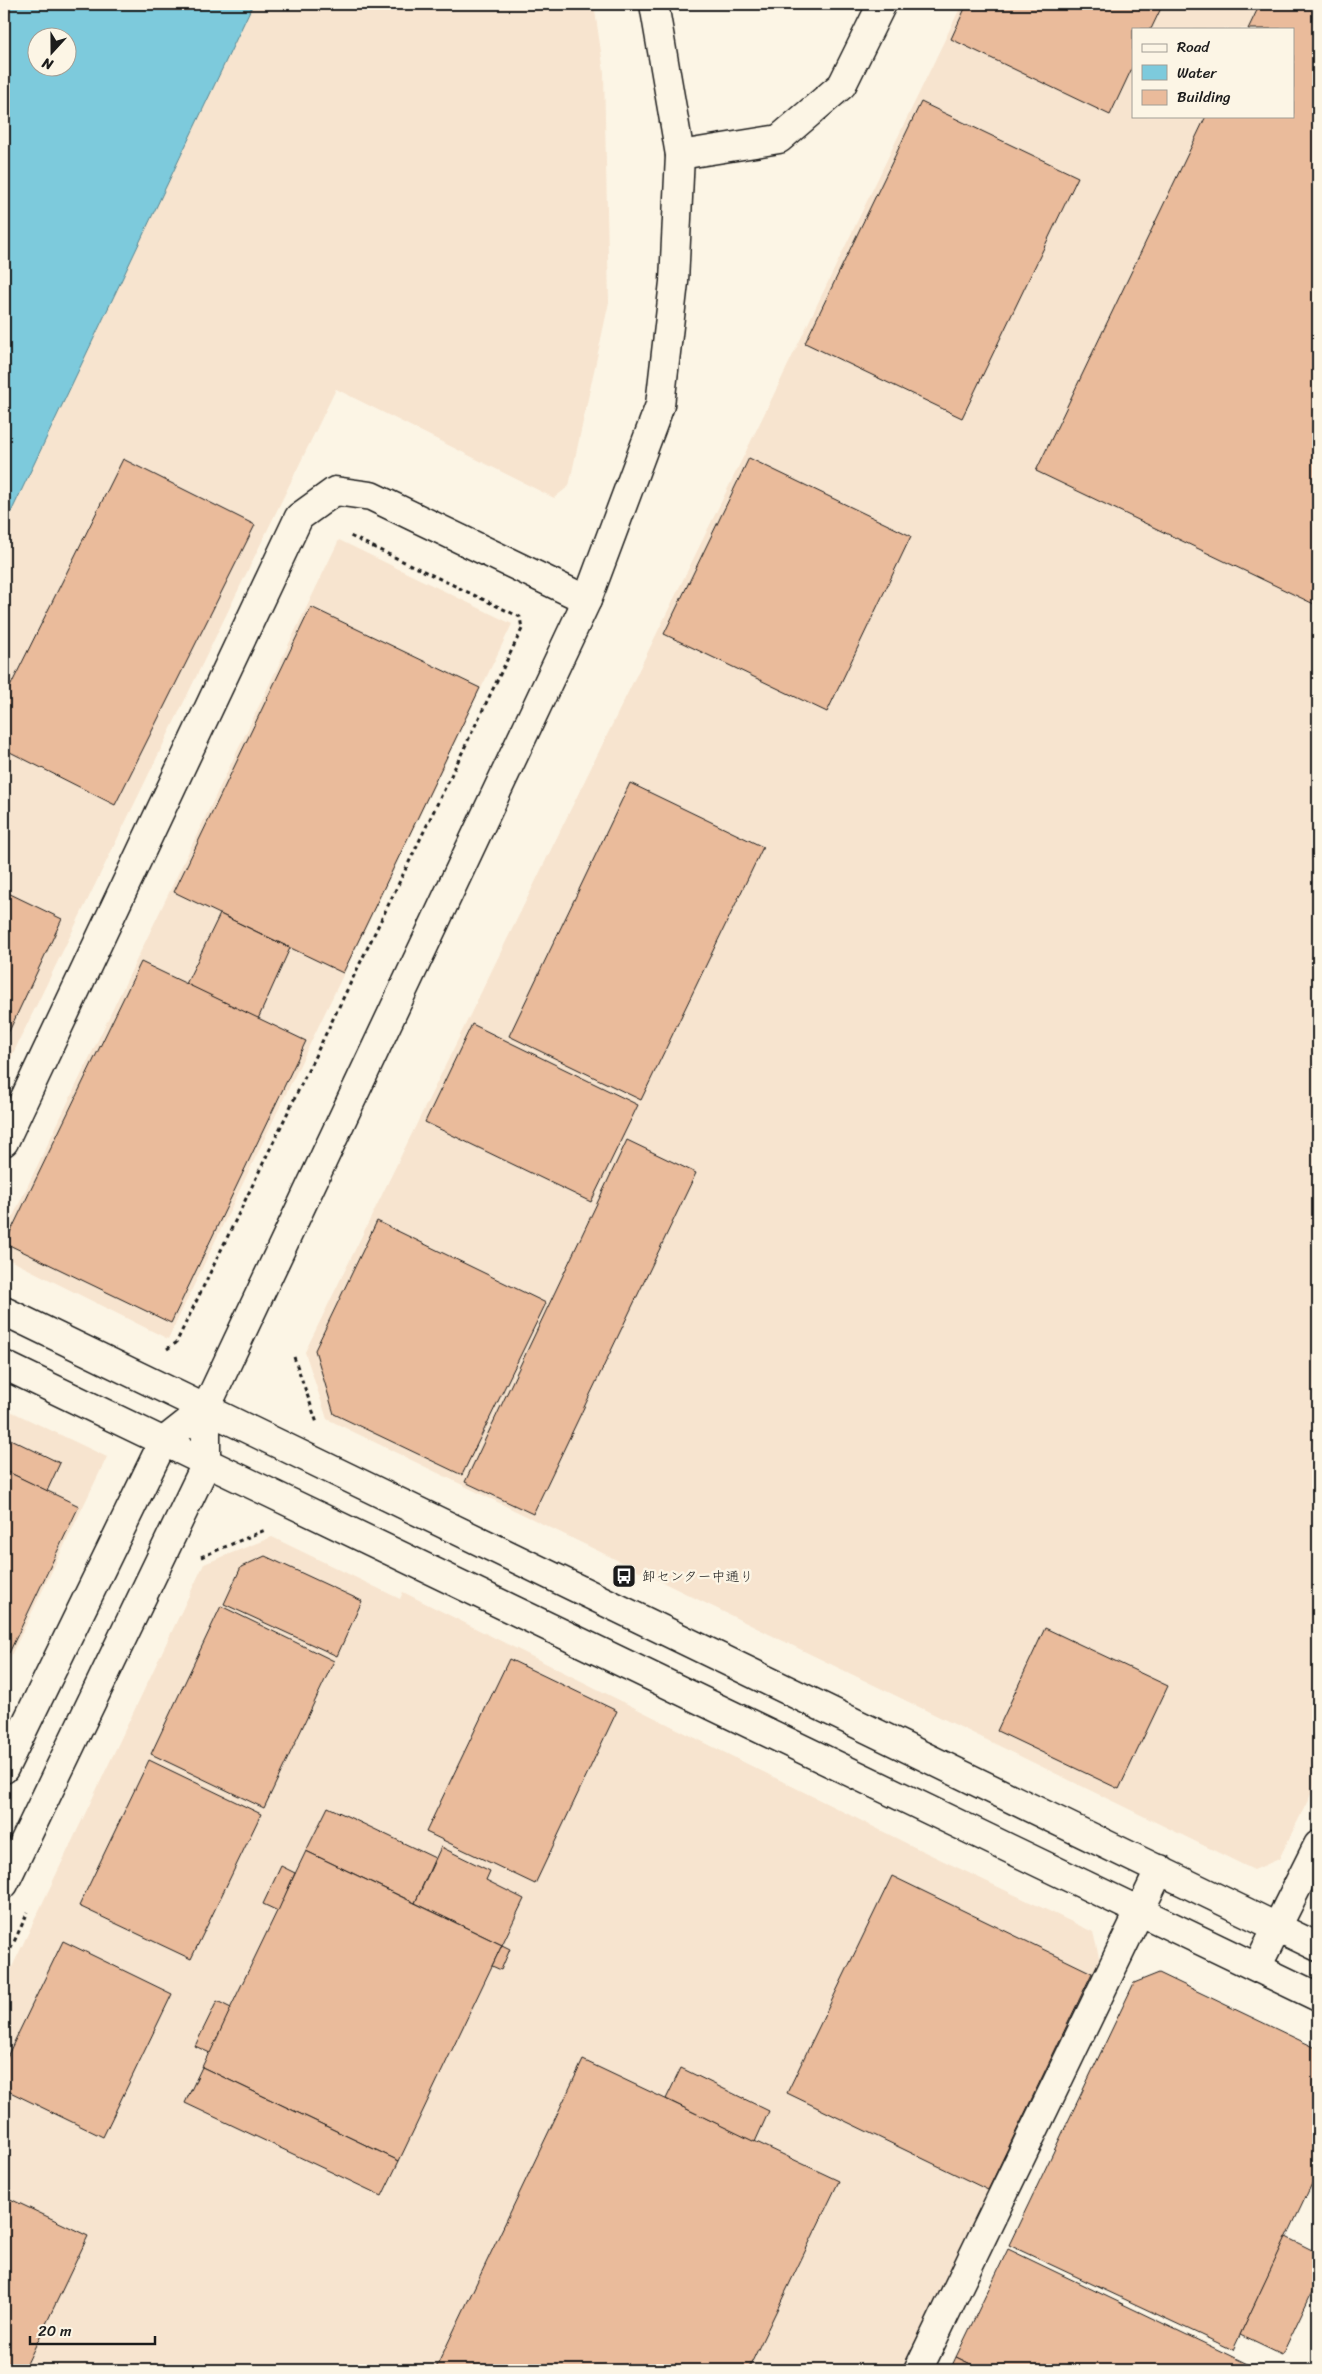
<svg xmlns="http://www.w3.org/2000/svg" width="1322" height="2374" viewBox="0 0 1322 2374" font-family="Sriracha,'Klee One',sans-serif">
<style>
.built{fill:#f7e4cf;fill-rule:evenodd}
.water{fill:#7dcadc;stroke:#56848f;fill-rule:evenodd}
.building{fill:#eabb9b;stroke:#1c1c1c}
.lines{fill:none;stroke-linecap:round;stroke-linejoin:round}
.minor-casing{stroke:#1c1c1c;stroke-width:31}
.path{stroke:#1c1c1c;stroke-width:3;stroke-dasharray:4 4;stroke-linecap:butt}
.minor{stroke:#fcf5e5;stroke-width:28}
.labels{text-anchor:middle;dominant-baseline:central;stroke-width:5;stroke-linejoin:round;paint-order:stroke}
.poi-label{font-size:14px;fill:#1c1c1c;stroke:#fcf5e5;text-anchor:start}
</style>
<rect width="100%" height="100%" fill="#fcf5e5"/>
<filter id="ink" filterUnits="userSpaceOnUse"><feTurbulence type="fractalNoise" baseFrequency=".02" numOctaves="2"/><feDisplacementMap in="SourceGraphic" scale="10" xChannelSelector="R" yChannelSelector="G"/><feConvolveMatrix kernelMatrix="1 2 1 2 8 2 1 2 1" color-interpolation-filters="sRGB"/></filter>
<g filter="url(#ink)">
<g class="built">
<polygon points="253,4 594,4 604,72 609,302 569,486 554,498 336,389 4,1072 4,527"/>
<path d="M962,4H1318V1780L1279,1859L1254,1870L327,1419L305,1352L776,390ZM1133,29H1293V116H1133Z"/>
<polygon points="339,540 512,624 168,1339 4,1257 4,1235"/>
<polygon points="4,1408 107,1457 4,1670"/>
<polygon points="272,1537 400,1599 403,1592 908,1844 1093,1932 1101,1965 905,2370 4,2370 4,1984 204,1564"/>
</g>
<path class="water" d="M4,4H253L4,527ZM38,38H68V68H38Z"/>
<g class="building">
<polygon points="967,4 1163,4 1151,29 1133,29 1133,66 1110,115 951,39"/>
<polygon points="1260,4 1318,4 1318,606 1036,471 1206,116 1293,116 1293,29 1248,29"/>
<polygon points="921,102 1078,177 962,418 805,343"/>
<polygon points="749,458 911,536 827,712 664,634"/>
<polygon points="123,459 255,525 115,805 4,749 4,699"/>
<polygon points="311,607 480,688 343,973 174,892"/>
<polygon points="630,783 763,847 641,1100 509,1036"/>
<polygon points="4,891 62,919 4,1042"/>
<polygon points="220,914 290,948 258,1019 186,984"/>
<polygon points="141,962 306,1041 171,1323 5,1243"/>
<polygon points="472,1024 638,1105 591,1202 425,1122"/>
<polygon points="627,1140 696,1173 533,1514 465,1482"/>
<polygon points="377,1221 546,1303 462,1475 334,1414 315,1350"/>
<polygon points="4,1436 60,1463 47,1491 4,1470"/>
<polygon points="4,1470 79,1506 9,1653 4,1650"/>
<polygon points="265,1556 362,1601 337,1656 224,1604 241,1567"/>
<polygon points="221,1606 334,1661 264,1808 151,1754"/>
<polygon points="1045,1628 1168,1686 1119,1789 997,1731"/>
<polygon points="509,1659 617,1711 535,1884 426,1832"/>
<polygon points="149,1760 261,1814 191,1959 79,1906"/>
<polygon points="328,1807 435,1858 415,1903 306,1851"/>
<polygon points="441,1847 490,1871 486,1880 524,1899 502,1945 415,1903"/>
<polygon points="306,1851 502,1945 399,2161 202,2067"/>
<polygon points="281,1866 295,1873 278,1911 263,1904"/>
<polygon points="892,1876 1092,1973 988,2190 787,2093"/>
<polygon points="63,1941 172,1994 103,2137 4,2089 4,2063"/>
<polygon points="502,1945 510,1949 501,1970 492,1966"/>
<polygon points="1159,1973 1318,2049 1318,2171 1233,2350 1009,2245 1134,1983"/>
<polygon points="217,2001 231,2008 210,2053 195,2046"/>
<polygon points="583,2060 839,2181 748,2370 435,2370"/>
<polygon points="202,2067 399,2161 382,2196 185,2103"/>
<polygon points="681,2068 769,2111 755,2142 666,2099"/>
<polygon points="4,2196 88,2236 24,2370 4,2370"/>
<polygon points="1286,2237 1318,2253 1318,2279 1282,2355 1240,2335"/>
<polygon points="1008,2249 1260,2370 983,2370 956,2357"/>
<polygon points="956,2357 983,2370 950,2370"/>
</g>
<g class="lines">
<g class="minor-casing">
<g id="minor">
<polyline points="680,155 779,139 842,85 882,4"/>
<polyline points="4,1142 299,517 335,491 371,496 587,600"/>
<polyline points="4,1311 1318,1947"/>
<polyline points="4,1365 1318,1997"/>
<polyline points="4,1769 163,1442 206,1408"/>
<polyline points="4,1884 206,1464 206,1408 587,600 660,405 674,282 680,155 654,4"/>
<polyline points="1257,1967 1318,1845"/>
<polyline points="918,2370 1160,1869"/>
</g>
</g>
<g class="path">
<polyline points="167,1349 176,1343 522,629 520,617 348,535"/>
<polyline points="294,1357 317,1423"/>
<polyline points="201,1557 265,1530"/>
<polyline points="4,1963 28,1912"/>
</g>
<use href="#minor" class="minor"/>
</g>
</g>
<defs>
<g id="bus-square" transform="scale(1.25)"><rect x="-9" y="-9" width="18" height="18" rx="4" fill="#1c1c1c" stroke="#fcf5e5"/><path d="M-5-6H5V4H4V6H2V4H-2V6H-4V4H-5ZM-3.5-4V0h7V-4ZM-3.5 1.2v1.5H-2V1.2ZM2 1.2v1.5H3.5V1.2Z" fill="#fff"/></g>
</defs>
<g fill-rule="evenodd">
<use href="#bus-square" x="624" y="1576"/>
</g>
<g class="labels">
<g class="poi-label">
<text x="642" y="1576">卸センター中通り</text>
</g>
</g>
<rect width="1322" height="2374" fill="none" stroke="#fcf5e5" stroke-width="20"/>
<rect x="10" y="10" width="1302" height="2354" fill="none" stroke="#1c1c1c" stroke-width="2" filter="url(#ink)"/>
<rect x="1132" y="28" width="162" height="90" fill="#fcf5e5" stroke="#a29e95"/>
<rect x="1142" y="44" width="25" height="8" fill="#fcf5e5" stroke="#a29e95"/>
<text x="1177" y="52" font-size="15" fill="#1c1c1c">Road</text>
<rect x="1142" y="65" width="25" height="15" fill="#7dcadc" stroke="#a29e95"/>
<text x="1177" y="78" font-size="15" fill="#1c1c1c">Water</text>
<rect x="1142" y="90" width="25" height="15" fill="#eabb9b" stroke="#a29e95"/>
<text x="1177" y="102" font-size="15" fill="#1c1c1c">Building</text>
<g transform="translate(52 52) rotate(201)"><circle r="24" fill="#fcf5e5" stroke="#a29e95"/>
<path d="M0-4L9 19L0 12L-9 19Z" fill="#1c1c1c"/>
<text y="-8" font-size="14" font-weight="bold" text-anchor="middle" fill="#1c1c1c">N</text>
</g>
<path d="M30 2336v8h125v-8" fill="none" stroke="#1c1c1c" stroke-width="2.5"/>
<text x="38" y="2336" font-size="15" fill="#1c1c1c" stroke="#fcf5e5" stroke-width="4" paint-order="stroke">20 m</text>
</svg>
